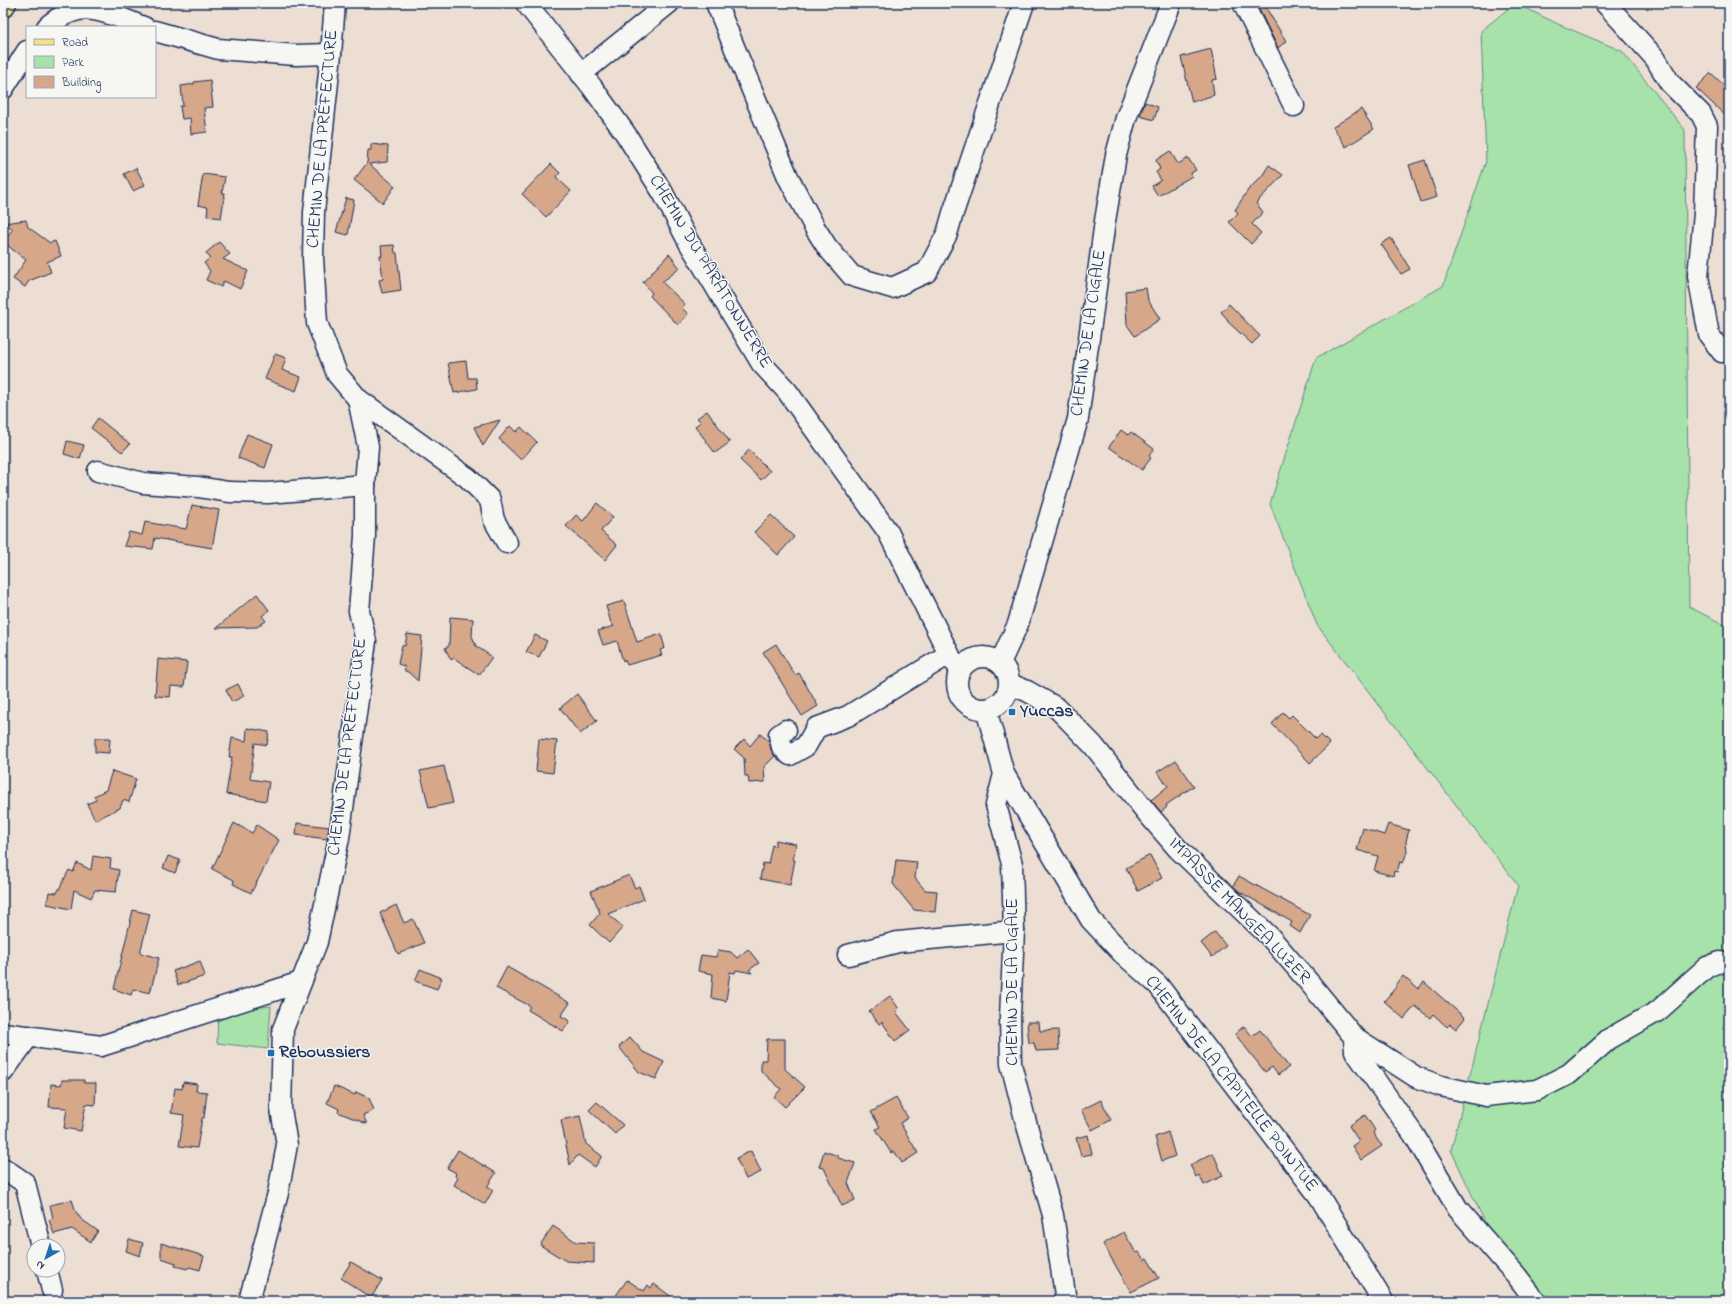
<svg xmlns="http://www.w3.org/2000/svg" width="1732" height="1304" viewBox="0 0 1732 1304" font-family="'Indie Flower',sans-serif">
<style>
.green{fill:#a6e2a9;stroke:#608884}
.building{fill:#d6a788;stroke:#1b2f5e}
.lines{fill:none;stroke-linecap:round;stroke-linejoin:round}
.minor-casing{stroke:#1b2f5e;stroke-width:23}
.major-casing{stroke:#1b2f5e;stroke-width:25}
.minor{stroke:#f6f6f2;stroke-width:20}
.major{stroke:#f7e281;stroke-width:22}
.poi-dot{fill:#1f6fb2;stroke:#f6f6f2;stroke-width:1.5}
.labels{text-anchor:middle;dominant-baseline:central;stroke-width:3;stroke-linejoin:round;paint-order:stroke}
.street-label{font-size:18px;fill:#1b2f5e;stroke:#f6f6f2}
.poi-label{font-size:18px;font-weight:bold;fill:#1b2f5e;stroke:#f6f6f2;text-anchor:start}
</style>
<rect width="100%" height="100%" fill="#ecded2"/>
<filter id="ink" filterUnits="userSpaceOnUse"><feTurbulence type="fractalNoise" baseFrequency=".025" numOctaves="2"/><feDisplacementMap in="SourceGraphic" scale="8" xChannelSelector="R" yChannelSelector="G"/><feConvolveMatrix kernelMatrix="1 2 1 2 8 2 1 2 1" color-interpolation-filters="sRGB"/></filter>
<g filter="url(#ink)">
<g class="green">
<polygon points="1515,3 1558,24 1622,51 1685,130 1689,607 1729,627 1729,1301 1522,1301 1451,1150 1518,885 1317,625 1270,504 1316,358 1443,286 1486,161 1481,31"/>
<polygon points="271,1006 268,1049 217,1043 218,1012"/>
</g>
<g class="building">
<polygon points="1256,3 1263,3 1286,41 1278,48"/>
<polygon points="1211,49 1217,79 1212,80 1214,95 1192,102 1181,57"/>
<polygon points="1711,73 1729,90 1729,119 1696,88"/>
<polygon points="210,80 213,107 204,108 207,132 191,134 190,118 182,119 180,106 183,106 181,86 194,84 194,82"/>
<polygon points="1145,102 1158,107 1154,120 1140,116"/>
<polygon points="1361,109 1374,129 1346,147 1333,127"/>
<polygon points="371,144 388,146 387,162 369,164 395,186 383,203 354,180 367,163 368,150 371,150"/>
<polygon points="1170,151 1178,164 1188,158 1196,170 1191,173 1192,176 1158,196 1152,186 1161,180 1156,172 1160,169 1156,160"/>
<polygon points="1425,160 1437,197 1421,202 1409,165"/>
<polygon points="551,164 560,173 556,177 571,191 546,217 522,194"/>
<polygon points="1269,165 1283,175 1256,203 1263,212 1252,224 1261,233 1251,244 1229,222 1238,213 1235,210 1248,190 1262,176"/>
<polygon points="136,168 145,185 133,191 124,174"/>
<polygon points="203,174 225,177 222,193 225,193 221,218 207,216 208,207 198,205"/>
<polygon points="346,198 354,200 348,235 336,232"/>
<polygon points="26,220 28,227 50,243 55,241 61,256 47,262 51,272 29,281 25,287 13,279 26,260 3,242 13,229 4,223"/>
<polygon points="1391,238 1410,269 1401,274 1381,244"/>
<polygon points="219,242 230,254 223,259 248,271 240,289 224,281 221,287 206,280 210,271 204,263 210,258 206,253"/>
<polygon points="394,245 395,253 397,253 401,290 382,293 379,280 383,279 380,256 382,256 381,246"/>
<polygon points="669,254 680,268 662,282 685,304 682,308 688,314 678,325 650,296 652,293 643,282"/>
<polygon points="1146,288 1148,300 1160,319 1135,336 1127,325 1125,291"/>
<polygon points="1229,304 1260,336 1252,344 1227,321 1228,320 1221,312"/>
<polygon points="275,354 286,358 282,370 301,377 296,391 265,379"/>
<polygon points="466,361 468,378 476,378 477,389 454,393 448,363"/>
<polygon points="707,411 730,442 715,453 695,426 701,422 697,418"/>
<polygon points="98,418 130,444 122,452 91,428"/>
<polygon points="500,420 483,446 474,427"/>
<polygon points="510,426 516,432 521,427 537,442 521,460 499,439"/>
<polygon points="1121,430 1128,435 1131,432 1154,449 1149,456 1151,458 1142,470 1109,447"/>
<polygon points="247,434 273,444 265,468 238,458"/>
<polygon points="67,441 84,445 80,459 64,454"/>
<polygon points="749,450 770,471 761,480 740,460"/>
<polygon points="597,503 613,517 601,531 617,545 605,560 566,526 576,515 583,521"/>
<polygon points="192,505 219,510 212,548 155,538 153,549 124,546 129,532 142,535 145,522 186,529"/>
<polygon points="771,515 794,537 778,555 754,532"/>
<polygon points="257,594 269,610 262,616 266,621 257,627 216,628"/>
<polygon points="624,601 637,642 661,634 665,648 660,650 662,655 627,665 625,660 623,661 617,641 603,645 598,631 614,626 611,623 606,606"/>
<polygon points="450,617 473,619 472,636 476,646 492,657 479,675 454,658 451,660 445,648 449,646"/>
<polygon points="407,634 422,636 418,681 408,672 405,671 404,666 398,664 402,645 405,646"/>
<polygon points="535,635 547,641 539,657 526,652"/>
<polygon points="776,644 795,675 799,673 818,706 802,716 763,652"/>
<polygon points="158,659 187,662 184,687 171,686 170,697 155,696"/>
<polygon points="238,684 244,696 232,702 226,690"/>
<polygon points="577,694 597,721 580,734 560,708"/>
<polygon points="1283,712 1289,718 1292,715 1316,739 1321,735 1330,744 1310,763 1272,724"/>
<polygon points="247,728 269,732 267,745 255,743 250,779 269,782 266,801 226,794 232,757 229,757 232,738 246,741"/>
<polygon points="760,734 769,741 771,750 775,756 764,767 765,782 749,783 748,776 745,776 744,758 734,749 744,739 750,746"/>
<polygon points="95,738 110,738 109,753 95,752"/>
<polygon points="539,739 557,741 553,773 536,771"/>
<polygon points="1176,760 1194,786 1166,805 1167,807 1161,812 1151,800 1168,786 1157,772"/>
<polygon points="444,766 453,803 429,808 420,771"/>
<polygon points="112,771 136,779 129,802 123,800 120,808 95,820 87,804 96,800 94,796 106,790"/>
<polygon points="234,823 252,833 257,825 279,840 251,893 233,884 234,880 212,869"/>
<polygon points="297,823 329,827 327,839 296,835"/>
<polygon points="1388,824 1409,830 1406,841 1407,852 1403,863 1400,862 1397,872 1394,871 1393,876 1374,871 1378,856 1357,850 1363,828 1384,835"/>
<polygon points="776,840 796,844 793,860 795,860 790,885 760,879 763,863 768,864 772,845 775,846"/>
<polygon points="1150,855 1162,878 1138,891 1126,868"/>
<polygon points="93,856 111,859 110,868 119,870 116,892 95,890 91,898 74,890 71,909 47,904 49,892 57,893 69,870 73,872 77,863 91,870"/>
<polygon points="168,856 180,860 175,873 163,868"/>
<polygon points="896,860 917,862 915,878 925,890 937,891 935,912 914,910 893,884"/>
<polygon points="629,875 635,888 639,886 644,899 608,914 623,927 609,943 590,925 600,913 591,891"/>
<polygon points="1239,876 1310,915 1300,933 1290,926 1292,922 1240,892 1233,886"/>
<polygon points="396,905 404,923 413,919 424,943 398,954 380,913"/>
<polygon points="133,910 150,914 140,953 159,958 150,993 133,989 131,995 114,989"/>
<polygon points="1215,932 1226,946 1212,957 1201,943"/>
<polygon points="748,949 759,963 749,970 752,973 736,970 735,973 730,972 726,1001 711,998 713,974 698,971 701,955 716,957 718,950 731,952 737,958"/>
<polygon points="200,961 205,976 178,985 173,971"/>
<polygon points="507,967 570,1003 561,1016 570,1021 563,1031 528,1010 530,1006 496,988"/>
<polygon points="420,969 442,978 437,989 415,981"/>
<polygon points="1403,976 1418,989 1424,982 1465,1018 1456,1029 1450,1024 1447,1027 1433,1014 1430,1018 1415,1006 1404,1019 1384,1001 1397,986 1396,985"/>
<polygon points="890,996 899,1009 896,1012 910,1030 895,1041 882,1022 879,1024 869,1011"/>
<polygon points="1027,1022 1039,1022 1040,1031 1058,1030 1059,1050 1036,1051 1034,1043 1029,1043"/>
<polygon points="1244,1026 1252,1036 1260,1030 1289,1067 1278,1075 1272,1067 1265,1072 1235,1034"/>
<polygon points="630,1037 643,1052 664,1062 656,1079 639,1072 619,1047"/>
<polygon points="767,1039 785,1039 785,1069 805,1087 785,1107 774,1097 781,1089 761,1071 761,1060 766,1060"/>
<polygon points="62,1080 84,1080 84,1083 96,1083 95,1105 86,1104 81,1131 64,1128 67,1108 49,1107 51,1084 61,1085"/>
<polygon points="183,1082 197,1084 196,1091 207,1092 204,1118 202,1118 197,1148 179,1146 184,1115 171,1113 175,1088 182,1089"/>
<polygon points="334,1086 355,1095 356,1092 369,1098 374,1110 363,1115 367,1124 338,1112 339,1109 327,1103"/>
<polygon points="896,1098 908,1118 900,1123 918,1153 902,1163 894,1151 891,1153 876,1129 880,1127 871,1112"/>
<polygon points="1101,1100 1111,1120 1092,1130 1081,1110"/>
<polygon points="597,1102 623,1125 615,1134 589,1110"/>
<polygon points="1365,1115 1375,1130 1373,1132 1382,1146 1361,1160 1352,1146 1359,1141 1349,1126"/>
<polygon points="580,1116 586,1144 602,1156 595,1167 578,1155 570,1165 561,1120"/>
<polygon points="1168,1132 1175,1156 1162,1161 1155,1137"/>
<polygon points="1088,1135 1092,1154 1081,1156 1076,1138"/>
<polygon points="458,1150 496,1173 487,1187 493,1190 485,1204 454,1185 458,1178 455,1176 456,1173 447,1168"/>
<polygon points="751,1151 761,1172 746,1179 736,1158"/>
<polygon points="824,1151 838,1156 838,1158 855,1163 848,1183 855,1200 842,1206 824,1168 819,1167"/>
<polygon points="1213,1153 1223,1176 1204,1185 1199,1175 1196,1177 1190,1165"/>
<polygon points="72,1200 76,1212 81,1219 98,1231 91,1242 72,1229 54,1234 49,1220 53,1218 50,1205"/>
<polygon points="553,1226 576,1242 594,1243 594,1263 566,1261 540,1245"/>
<polygon points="1124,1232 1136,1253 1139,1252 1144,1260 1147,1258 1159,1278 1131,1292 1103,1244"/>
<polygon points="129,1239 143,1243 140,1256 126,1251"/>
<polygon points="161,1243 204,1256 200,1270 189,1267 187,1269 175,1266 176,1263 161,1258"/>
<polygon points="351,1262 382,1280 371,1298 341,1278"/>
<polygon points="627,1280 644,1291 648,1285 651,1288 654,1284 677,1301 612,1301"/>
</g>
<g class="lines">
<g class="minor-casing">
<g id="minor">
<polyline points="526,3 592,87 625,133 663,193 688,241 762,364 787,391 888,532 952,660 961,668"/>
<polyline points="716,3 788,177 815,228 827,247 852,276 892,288 927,272 947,234 953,213 1024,3"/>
<polyline points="1243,3 1294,106"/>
<polyline points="1605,3 1655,58 1670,83 1701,114 1707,126 1704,214 1698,276 1709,335 1722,352"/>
<path d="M47,27C55,19 68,12 79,10C96,6 128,21 144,27"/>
<polyline points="155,31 218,49 296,55 331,54"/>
<polyline points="581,74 669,3"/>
<polyline points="3,89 27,51"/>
<polyline points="358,399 468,478 490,500 494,520 507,543"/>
<polyline points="98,471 143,483 198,487 229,492 268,493 365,485"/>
<circle cx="983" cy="683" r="26"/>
<polyline points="1000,663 1018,624 1078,419 1105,221 1116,155 1126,118 1171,3"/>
<polyline points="1010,684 1027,691 1057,708 1093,745 1148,814 1178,849 1270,937 1313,987 1354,1037 1355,1051 1414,1135 1458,1209 1516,1275 1536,1301"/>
<polyline points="986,709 1004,774 996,805 1012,864 1014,931 1010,1017 1011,1064 1025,1119 1053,1215 1066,1301"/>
<polyline points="786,730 779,735 782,747 790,755 806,746 816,728 848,716 949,654"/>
<polyline points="1004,774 1091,920 1122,953 1158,985 1319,1196 1383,1301"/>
<polyline points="848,955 898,942 1014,931"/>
<polyline points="3,1033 101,1046 301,982"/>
<polyline points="1354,1037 1416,1077 1441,1086 1486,1096 1537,1090 1569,1074 1609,1039 1658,1011 1707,967 1720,962 1729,964"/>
<polyline points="3,1072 29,1036"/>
<polyline points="3,1168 25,1183 41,1246"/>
<polyline points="47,1270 52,1290"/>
<polyline points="249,1301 278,1193 287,1145 281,1109 283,1029 317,942 339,838 366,641 359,611 365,536 365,485 368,447 358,399 337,374 317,323 313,258 314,212 331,54 335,3"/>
</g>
</g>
<g class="major-casing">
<polyline id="major" points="3,6 5,3"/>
</g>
<use href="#minor" class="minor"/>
<use href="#major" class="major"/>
</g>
</g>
<g class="poi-dot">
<rect x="1008" y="708" width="8" height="8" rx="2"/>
<rect x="267" y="1049" width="8" height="8" rx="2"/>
</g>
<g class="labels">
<g class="street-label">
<text transform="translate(323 139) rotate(-85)">CHEMIN DE LA PRÉFECTURE</text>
<text transform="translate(710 272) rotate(59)">CHEMIN DU PARATONNERRE</text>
<text transform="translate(1089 333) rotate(-82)">CHEMIN DE LA CIGALE</text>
<text transform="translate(348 747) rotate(-83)">CHEMIN DE LA PRÉFECTURE</text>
<text transform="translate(1239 911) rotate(46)">IMPASSE MANGEA LUZER</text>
<text transform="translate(1013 982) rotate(-90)">CHEMIN DE LA CIGALE</text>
<text transform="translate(1231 1084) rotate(52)">CHEMIN DE LA CAPITELLE POINTUE</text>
</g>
<g class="poi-label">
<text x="1020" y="712">Yuccas</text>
<text x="279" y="1053">Reboussiers</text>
</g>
</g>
<rect width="1732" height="1304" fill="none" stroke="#f6f6f2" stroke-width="16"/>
<rect x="8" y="8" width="1716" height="1288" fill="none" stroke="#1b2f5e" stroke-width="1.5" filter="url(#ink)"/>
<rect x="26" y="26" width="130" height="72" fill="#f6f6f2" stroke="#9ea6b7"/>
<rect x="34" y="39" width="20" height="6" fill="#f7e281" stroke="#9ea6b7"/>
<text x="62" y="46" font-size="12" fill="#1b2f5e">Road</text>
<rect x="34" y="56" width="20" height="12" fill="#a6e2a9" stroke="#9ea6b7"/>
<text x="62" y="66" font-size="12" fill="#1b2f5e">Park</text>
<rect x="34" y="76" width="20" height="12" fill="#d6a788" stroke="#9ea6b7"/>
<text x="62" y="86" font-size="12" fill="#1b2f5e">Building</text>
<g transform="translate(46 1258) rotate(219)"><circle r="19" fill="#f6f6f2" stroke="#9ea6b7"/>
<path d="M0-3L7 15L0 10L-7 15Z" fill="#1f6fb2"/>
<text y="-6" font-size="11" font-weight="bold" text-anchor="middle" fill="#1b2f5e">N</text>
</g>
</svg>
